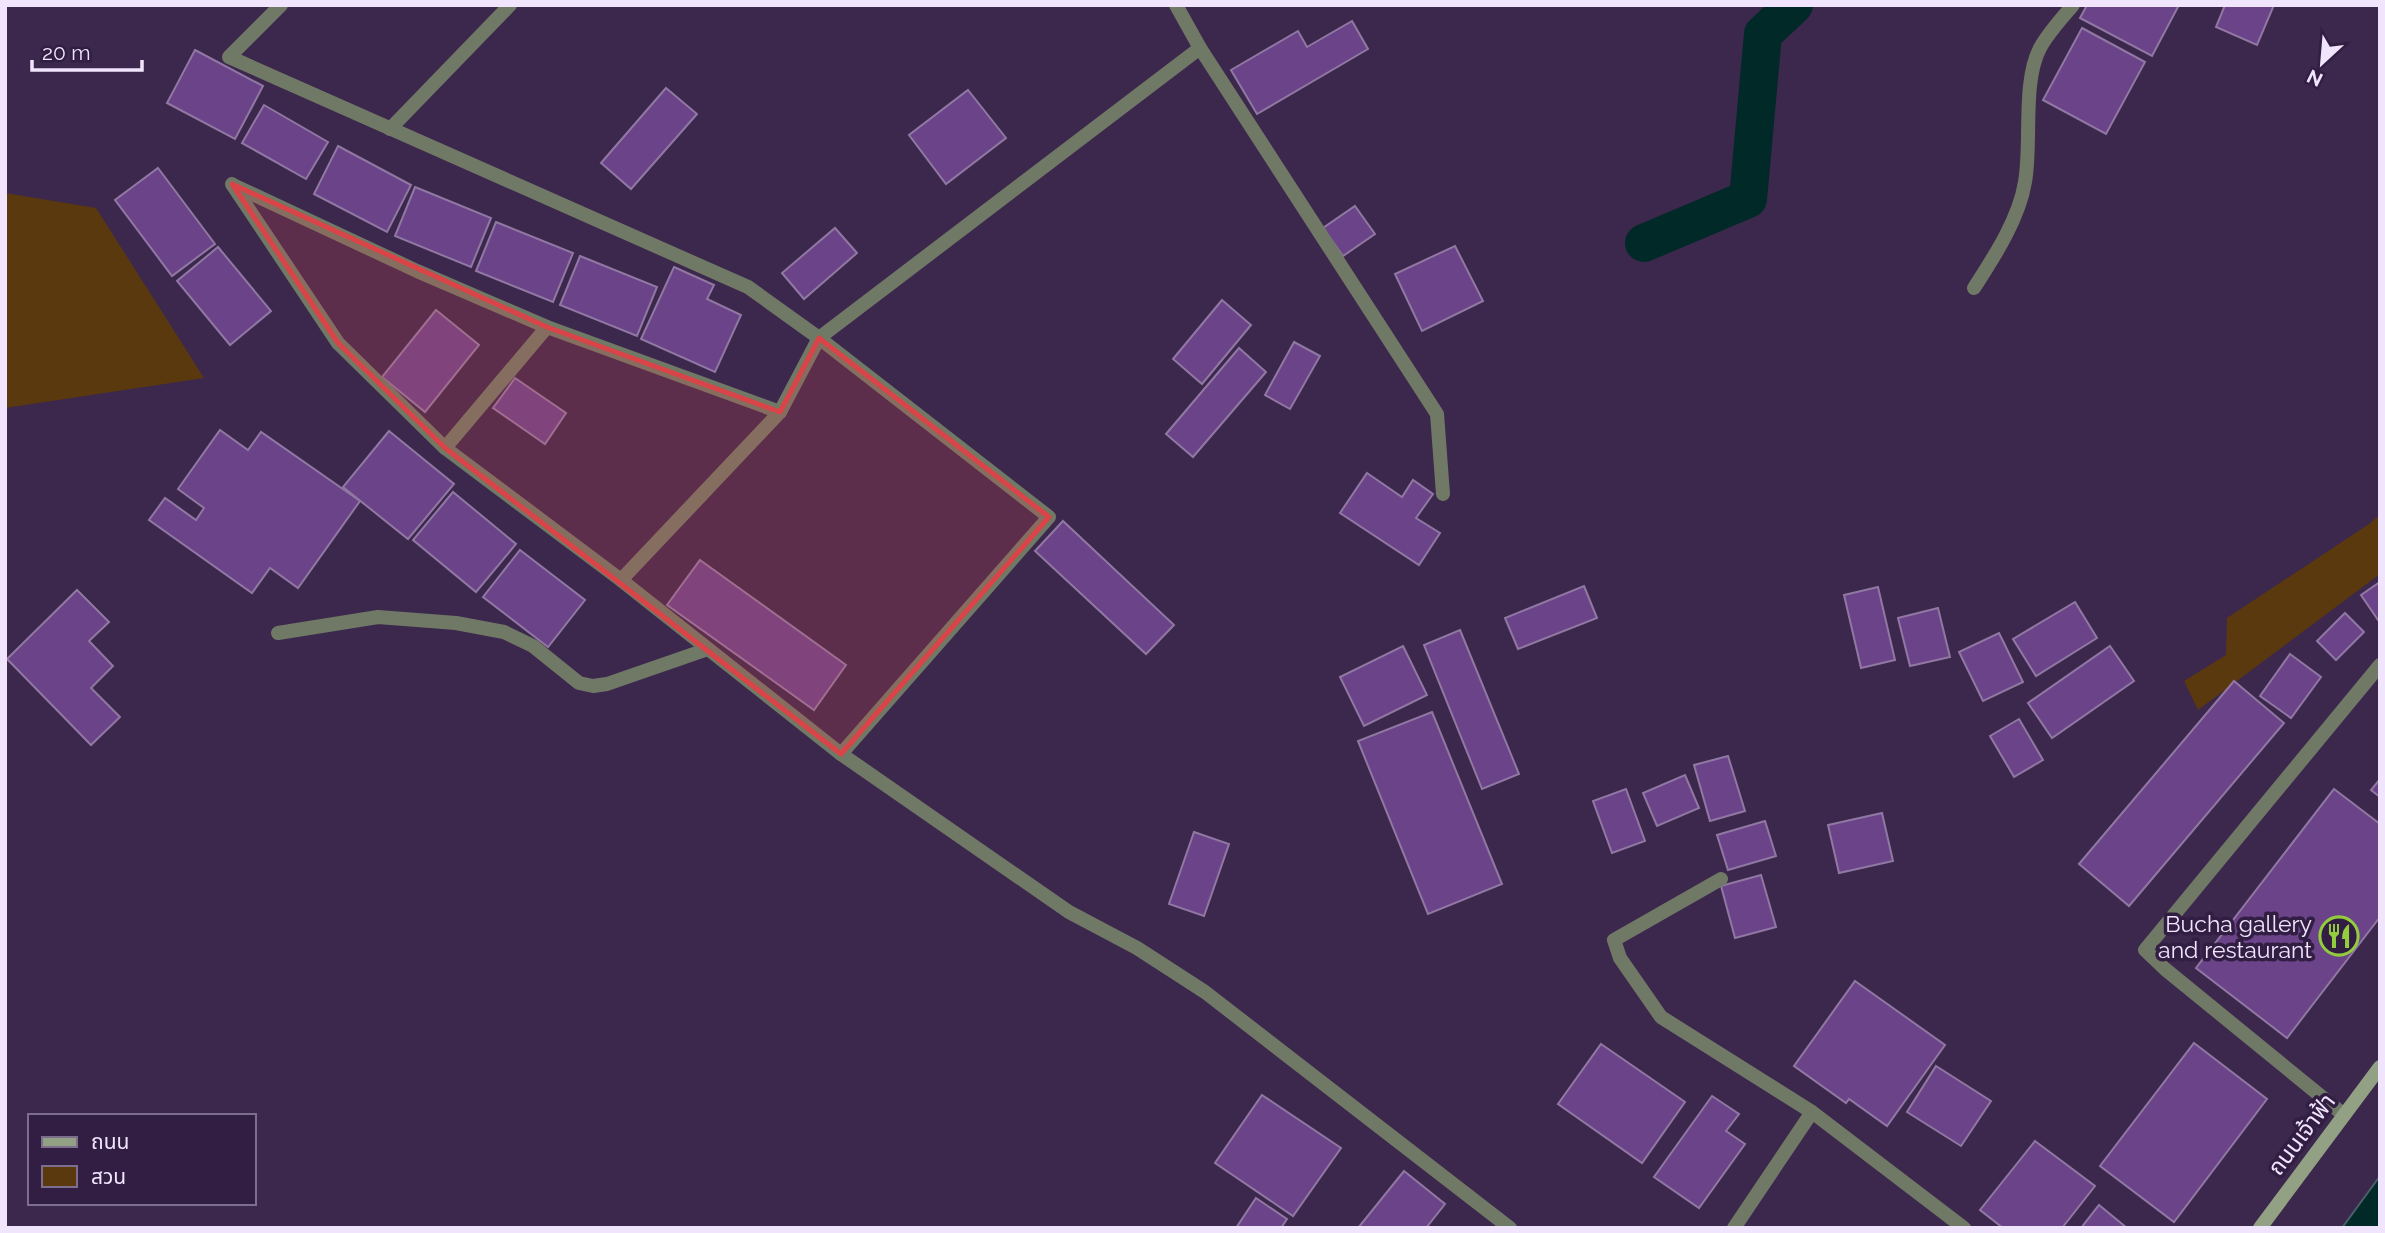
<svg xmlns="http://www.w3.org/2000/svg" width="2385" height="1233" viewBox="0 0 2385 1233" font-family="Raleway,'Noto Sans Thai',sans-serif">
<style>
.green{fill:#5a390f}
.water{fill:#002927;stroke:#486167;stroke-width:2}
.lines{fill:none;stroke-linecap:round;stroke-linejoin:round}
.canal{stroke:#002927;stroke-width:38}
.building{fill:#6b4389;stroke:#9078a3;stroke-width:2}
.lane{stroke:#707966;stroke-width:14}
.street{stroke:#707966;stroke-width:14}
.secondary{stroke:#92a183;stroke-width:14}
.marked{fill:#da4448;fill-opacity:0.2;stroke:#da4448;stroke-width:5;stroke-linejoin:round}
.labels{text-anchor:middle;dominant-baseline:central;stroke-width:7;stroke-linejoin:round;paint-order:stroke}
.poi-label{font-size:23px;fill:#f1e5fd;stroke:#321e42;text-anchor:end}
.street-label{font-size:23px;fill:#f1e5fd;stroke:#321e42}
</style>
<rect width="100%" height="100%" fill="#3d284d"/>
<g class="green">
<polygon points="5,193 96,208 204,378 5,408"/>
<polygon points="2380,515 2380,574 2198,710 2184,681 2226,655 2227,618 2369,524"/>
</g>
<polygon class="water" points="2380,1176 2380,1228 2342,1228"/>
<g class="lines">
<polyline class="canal" points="1644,243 1748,199 1763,34 1794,5"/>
</g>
<g class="building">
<polygon points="2087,5 2179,5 2152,56 2080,18"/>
<polygon points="2225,5 2274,5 2257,45 2216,27"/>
<polygon points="1352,21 1368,49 1257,114 1231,70 1298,31 1307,47"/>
<polygon points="2082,28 2145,62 2106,134 2043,100"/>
<polygon points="195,50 263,86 235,139 167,103"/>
<polygon points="666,88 697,114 631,189 601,163"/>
<polygon points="968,90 1006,138 946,184 909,135"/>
<polygon points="264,105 328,142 306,179 242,143"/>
<polygon points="338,146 411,185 387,232 314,194"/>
<polygon points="158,168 215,244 172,276 115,200"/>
<polygon points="415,187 491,218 471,267 395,236"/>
<polygon points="1355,206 1375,234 1343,256 1323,228"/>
<polygon points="496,222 573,253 553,302 476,271"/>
<polygon points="835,228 857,253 804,299 782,273"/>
<polygon points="1455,246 1483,301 1422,331 1395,274"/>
<polygon points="218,247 271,311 230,345 177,281"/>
<polygon points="580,256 657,287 637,336 560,305"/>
<polygon points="674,267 714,285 707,299 741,315 715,372 641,339"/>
<polygon points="1222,300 1251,325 1202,384 1173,359"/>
<polygon points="436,310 479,345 425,412 382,377"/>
<polygon points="1294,342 1320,356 1290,409 1265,395"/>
<polygon points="1239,348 1266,372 1193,457 1166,434"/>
<polygon points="515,378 566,413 545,444 493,408"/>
<polygon points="220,430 248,450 261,432 360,501 298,588 270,568 252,593 149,520 165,498 196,520 204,508 178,489"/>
<polygon points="389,431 454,484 408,539 343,487"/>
<polygon points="1367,473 1402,497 1413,480 1433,494 1416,518 1440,533 1419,565 1340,513"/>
<polygon points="453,492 516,544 476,592 413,540"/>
<polygon points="1063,521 1174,625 1146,654 1035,551"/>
<polygon points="520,550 585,600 548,647 483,597"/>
<polygon points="700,560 846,665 814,710 667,605"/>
<polygon points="2380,582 2380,619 2378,620 2361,595"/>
<polygon points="1584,586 1597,618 1518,649 1505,618"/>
<polygon points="1878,587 1895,660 1861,668 1844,595"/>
<polygon points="77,590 109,622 89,641 113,666 91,688 120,717 91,745 7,659"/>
<polygon points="2075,602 2097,638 2036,676 2013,639"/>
<polygon points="1938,608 1950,657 1910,666 1898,618"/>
<polygon points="2345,613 2364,632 2336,660 2317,641"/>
<polygon points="1460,630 1519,774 1482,789 1424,645"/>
<polygon points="1999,633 2023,682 1983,701 1959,652"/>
<polygon points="1403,646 1427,695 1364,726 1340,677"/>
<polygon points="2110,646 2134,681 2052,738 2028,703"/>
<polygon points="2290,654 2321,677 2291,718 2260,696"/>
<polygon points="2234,681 2284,723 2129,906 2079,864"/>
<polygon points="1432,712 1502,884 1428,914 1358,741"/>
<polygon points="2019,719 2043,760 2014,777 1990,736"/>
<polygon points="1728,756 1745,811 1710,821 1694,765"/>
<polygon points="1685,775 1699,808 1657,826 1643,793"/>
<polygon points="2380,779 2380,797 2371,790"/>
<polygon points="1626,789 1645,841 1612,853 1593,801"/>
<polygon points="2334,789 2380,824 2380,917 2287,1038 2196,968"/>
<polygon points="1882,813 1893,861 1839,873 1828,825"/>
<polygon points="1765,821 1776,856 1728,870 1717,835"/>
<polygon points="1194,832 1229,844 1204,916 1169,904"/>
<polygon points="1761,875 1776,927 1735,938 1721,886"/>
<polygon points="1855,981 1945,1045 1887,1126 1849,1099 1846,1103 1794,1066"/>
<polygon points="2194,1043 2267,1099 2174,1222 2100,1166"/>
<polygon points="1601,1044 1685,1102 1642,1163 1558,1104"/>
<polygon points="1936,1066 1991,1101 1961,1146 1907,1112"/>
<polygon points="1262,1095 1341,1148 1293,1216 1215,1163"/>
<polygon points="1712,1096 1739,1114 1726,1131 1745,1144 1699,1208 1654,1177"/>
<polygon points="2035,1141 2095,1186 2062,1228 2003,1228 1980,1210"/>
<polygon points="1404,1171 1445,1204 1426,1228 1358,1228"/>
<polygon points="1256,1198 1287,1219 1281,1228 1236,1228"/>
<polygon points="2099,1205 2127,1228 2081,1228"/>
</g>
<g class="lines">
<polyline class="lane" points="278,633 378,617 456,623 504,632 533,646 579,683 593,686 607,684 708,649"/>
<g class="street">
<polyline points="281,5 229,57 748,287 819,338 1049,517 841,754"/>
<polyline points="1176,5 1200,48 1437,414 1443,494"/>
<polyline points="390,129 510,5"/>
<polyline points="232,184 338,343 445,448 621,580 841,754 1069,912 1137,948 1205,992 1510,1228"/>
<polyline points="233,185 417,271 547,327 780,412"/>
<path d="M1974,288C1994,257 2019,219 2025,182C2032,143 2022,82 2040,48C2048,33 2062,18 2073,5"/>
<polyline points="445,448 547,327"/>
<polyline points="621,580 780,412 819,338 1200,48"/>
<polyline points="1721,879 1614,940 1620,958 1661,1017 1812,1112 1964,1228"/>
<polyline points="2344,1115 2165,969 2145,950 2380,665"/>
<polyline points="1734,1228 1812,1112"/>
</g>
<polyline class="secondary" points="2260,1228 2380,1067"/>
</g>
<path class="marked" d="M232,184L547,327L780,412L819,338L1049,517L841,754L445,448L338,343Z"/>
<defs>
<g id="restaurant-ring" transform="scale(2.0125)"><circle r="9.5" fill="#321e42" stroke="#93cd3e" stroke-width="1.5"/><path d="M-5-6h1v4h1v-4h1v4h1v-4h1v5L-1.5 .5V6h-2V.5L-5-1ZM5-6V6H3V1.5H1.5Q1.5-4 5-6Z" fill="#93cd3e"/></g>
</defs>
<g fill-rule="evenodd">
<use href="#restaurant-ring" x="2339" y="936"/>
</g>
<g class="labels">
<g class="poi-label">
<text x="2312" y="923">Bucha gallery<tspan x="2312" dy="26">and restaurant</tspan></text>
</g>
<g class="street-label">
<text transform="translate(2301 1134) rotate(-53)">ถนนเจ้าฟ้า</text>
</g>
</g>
<rect width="2385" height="1233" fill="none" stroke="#f1e5fd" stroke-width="14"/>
<rect x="28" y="1114" width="228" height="91" fill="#321e42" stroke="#7e6e8d" stroke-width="2"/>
<rect x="42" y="1137" width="35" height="10" fill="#92a183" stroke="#7e6e8d" stroke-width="2"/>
<text x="91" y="1149" font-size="21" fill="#f1e5fd">ถนน</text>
<rect x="42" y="1166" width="35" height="21" fill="#5a390f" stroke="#7e6e8d" stroke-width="2"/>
<text x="91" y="1184" font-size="21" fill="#f1e5fd">สวน</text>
<g transform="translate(2322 63) rotate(206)" stroke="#321e42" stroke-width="5" paint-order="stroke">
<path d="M0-5L12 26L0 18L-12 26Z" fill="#f1e5fd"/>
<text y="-10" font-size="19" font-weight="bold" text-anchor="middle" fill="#f1e5fd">N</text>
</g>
<path d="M32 60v10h110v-10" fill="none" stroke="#f1e5fd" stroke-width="3.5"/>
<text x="42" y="60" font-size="21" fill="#f1e5fd" stroke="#321e42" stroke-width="5" paint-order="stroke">20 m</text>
</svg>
